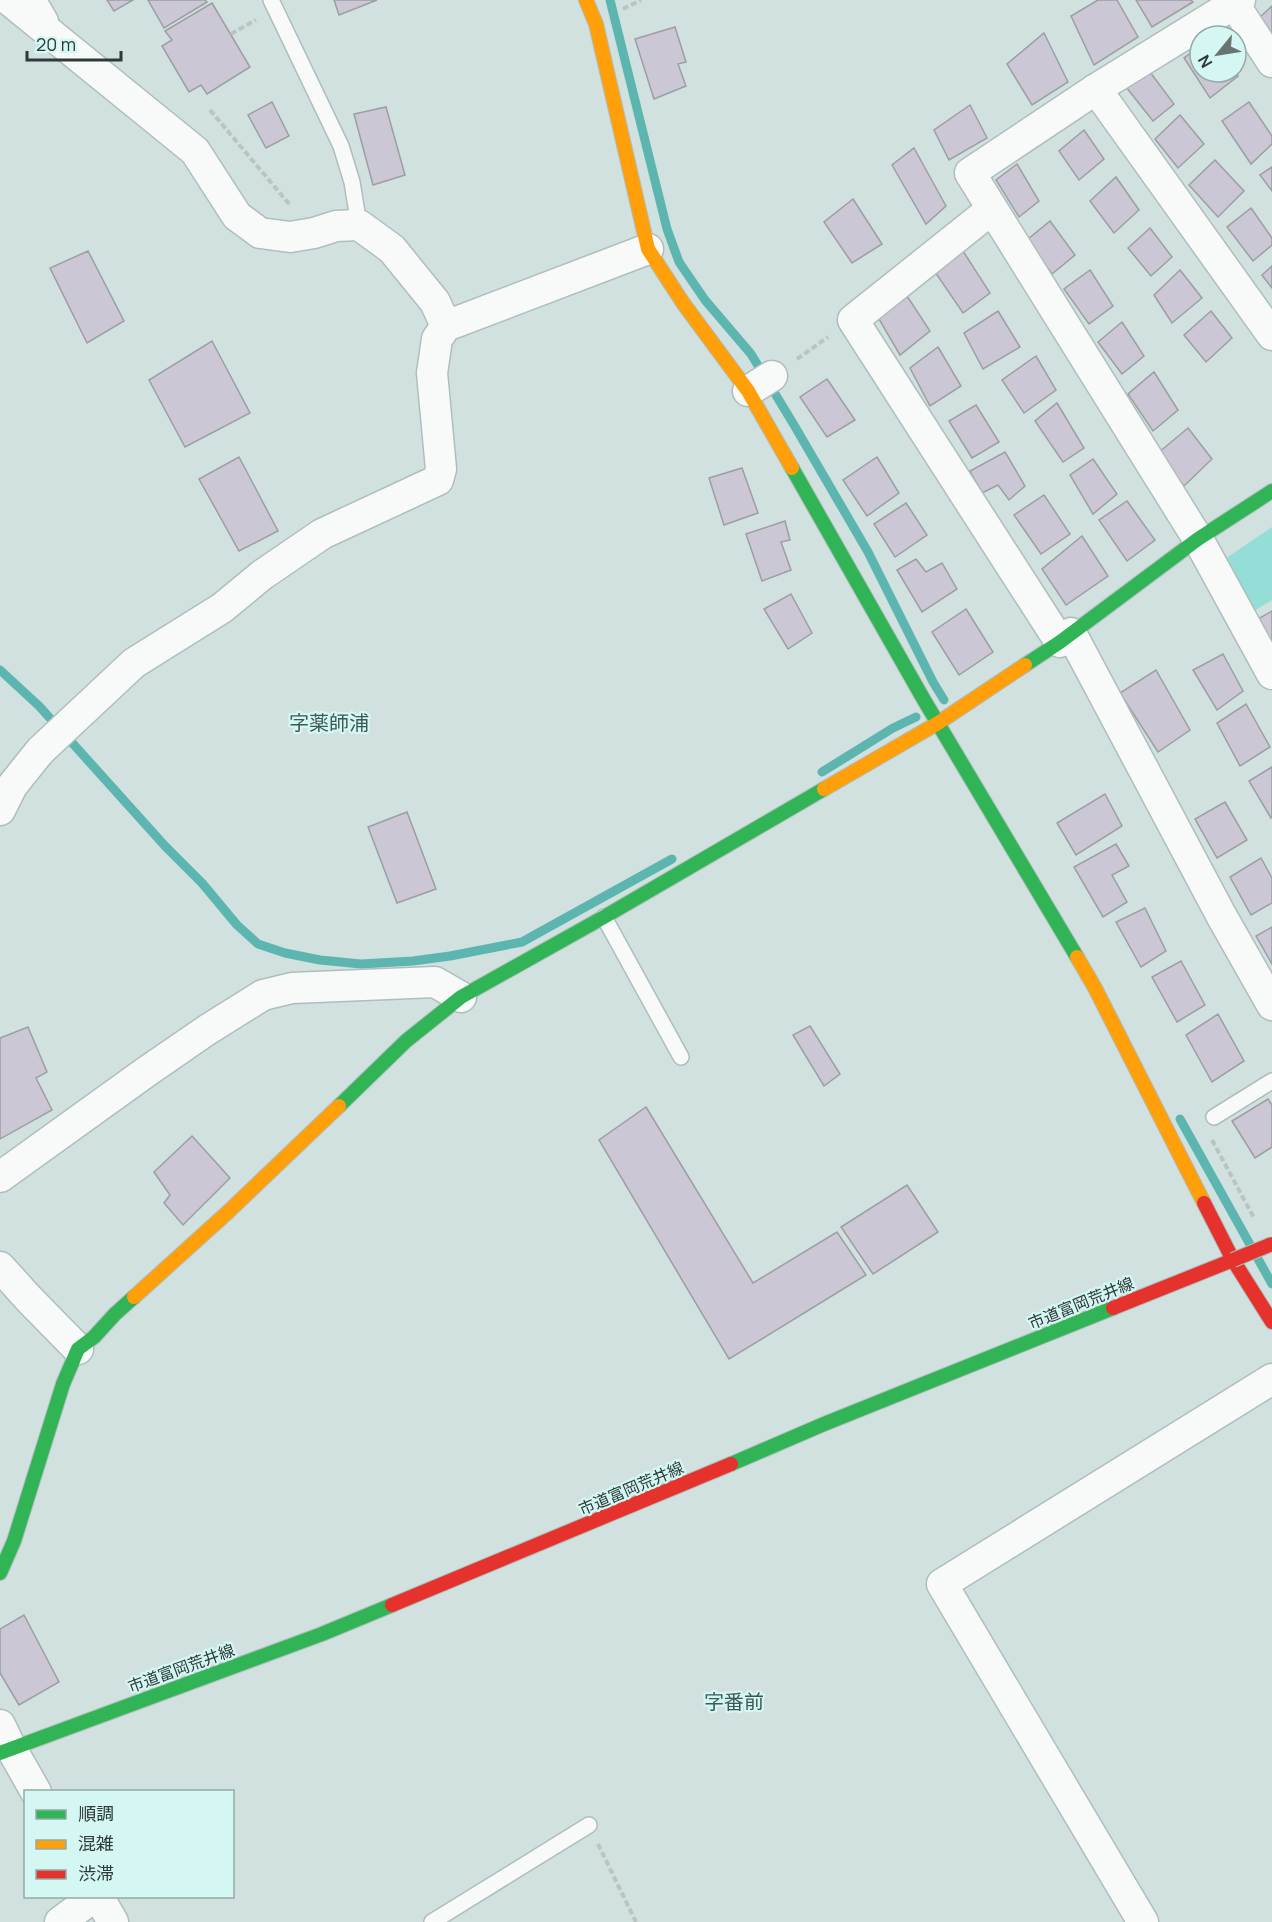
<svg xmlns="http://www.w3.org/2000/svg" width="1272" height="1922" viewBox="0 0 1272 1922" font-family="Manrope,'Noto Sans JP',sans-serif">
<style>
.green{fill:#95ddd7}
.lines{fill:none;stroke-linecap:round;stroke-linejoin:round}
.stream{stroke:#5cb6af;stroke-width:9}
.building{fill:#ccc7d5;stroke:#9b9fa2;stroke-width:1.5}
.lane-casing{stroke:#afbebc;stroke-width:18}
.street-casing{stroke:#afbebc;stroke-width:33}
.fast-casing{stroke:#afbebc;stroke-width:16}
.slow-casing{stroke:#afbebc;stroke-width:16}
.jam-casing{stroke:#afbebc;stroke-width:16}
.path{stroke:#bdc2c2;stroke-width:4;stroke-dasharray:6 3;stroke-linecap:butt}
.lane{stroke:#f8fafa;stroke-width:15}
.street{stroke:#f8fafa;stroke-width:30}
.fast{stroke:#30b455;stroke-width:14}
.slow{stroke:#ff9f0a;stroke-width:14}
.jam{stroke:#e5322d;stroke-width:14}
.jam-bridge-casing{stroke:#afbebc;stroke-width:16;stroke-linecap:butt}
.jam-bridge{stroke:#e5322d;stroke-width:14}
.labels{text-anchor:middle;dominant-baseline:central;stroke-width:4.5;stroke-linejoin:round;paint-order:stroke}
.street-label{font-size:16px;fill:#2d3a38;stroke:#d5f7f3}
.quarter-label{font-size:20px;fill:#3c5956;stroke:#d5f7f3}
</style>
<rect width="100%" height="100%" fill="#d0e1df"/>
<polygon class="green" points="1272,527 1272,600 1249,614 1225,559"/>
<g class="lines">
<g class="stream">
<polyline points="610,0 667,229 679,262 705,300 751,354 794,425 868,552 933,682 944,700"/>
<polyline points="0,670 39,706 165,846 202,883 237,925 258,944 285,953 320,960 361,964 413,961 450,956 522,942 672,859"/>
<polyline points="822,772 893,728 916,717"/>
<polyline points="1180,1119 1272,1284"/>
</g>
</g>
<g class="building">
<polygon points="107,0 133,0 114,11"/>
<polygon points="148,0 205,0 207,2 164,28"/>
<polygon points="334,0 377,0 339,15"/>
<polygon points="1098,0 1117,0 1138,37 1094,65 1071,16"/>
<polygon points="1136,0 1191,0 1193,2 1152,27"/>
<polygon points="212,3 250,67 207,94 201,85 189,92 162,46 172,40 165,31"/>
<polygon points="1272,6 1272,38 1259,18"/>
<polygon points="675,27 686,62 678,64 686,86 654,99 635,39"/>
<polygon points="1044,33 1068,82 1032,105 1007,64"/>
<polygon points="1200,46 1200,72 1235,72 1238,76 1210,98 1184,58"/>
<polygon points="1147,68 1174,104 1153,121 1126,87"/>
<polygon points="272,102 289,136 266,148 248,115"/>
<polygon points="1249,102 1272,136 1272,144 1251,164 1222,121"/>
<polygon points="970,105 987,138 949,160 934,130"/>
<polygon points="386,107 405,175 373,185 354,114"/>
<polygon points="1180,115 1204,144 1178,168 1155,139"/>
<polygon points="1084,130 1104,159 1079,180 1059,151"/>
<polygon points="914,148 946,206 926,224 892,165"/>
<polygon points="1215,160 1244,191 1218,217 1189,185"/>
<polygon points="1017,164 1039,201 1019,217 996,180"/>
<polygon points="1272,167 1272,191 1260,175"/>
<polygon points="1116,177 1139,210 1114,233 1090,201"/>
<polygon points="853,199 882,244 852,263 824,222"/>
<polygon points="1251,208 1272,238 1272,245 1253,261 1227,227"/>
<polygon points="1050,221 1075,255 1052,274 1027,240"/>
<polygon points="1150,228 1172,257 1151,276 1128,248"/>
<polygon points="88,251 124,321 87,343 50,268"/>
<polygon points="963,251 990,293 963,313 935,272"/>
<polygon points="1272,266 1272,288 1262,275"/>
<polygon points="1090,270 1113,306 1089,324 1064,289"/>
<polygon points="1180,270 1202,298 1172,323 1154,295"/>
<polygon points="905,293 930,331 900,355 876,314"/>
<polygon points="998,311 1020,347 983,369 964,333"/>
<polygon points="1211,311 1232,338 1206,362 1184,335"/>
<polygon points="1122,322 1144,356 1122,374 1098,342"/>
<polygon points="212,341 250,413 185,447 149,380"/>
<polygon points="938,347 961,386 930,406 910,368"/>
<polygon points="1036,356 1056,390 1024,413 1002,380"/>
<polygon points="1154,372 1178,410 1153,431 1128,394"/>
<polygon points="827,379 855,420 827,437 800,397"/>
<polygon points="1057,403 1084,448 1063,462 1035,421"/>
<polygon points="976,405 999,442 972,458 949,421"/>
<polygon points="1188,428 1212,459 1184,486 1158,453"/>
<polygon points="1005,452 1025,486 1009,500 998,485 982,493 970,471"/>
<polygon points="239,457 278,531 239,551 199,479"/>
<polygon points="877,457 899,493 867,516 843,480"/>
<polygon points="1093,459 1117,494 1093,514 1070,475"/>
<polygon points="742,468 758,513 724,525 709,478"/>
<polygon points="1044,495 1070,534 1041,554 1014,515"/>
<polygon points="1127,501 1155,540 1127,561 1099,520"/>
<polygon points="906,503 927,535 895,557 874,524"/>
<polygon points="785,521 790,540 781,542 791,570 762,581 746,534"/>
<polygon points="1082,536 1108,576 1066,605 1042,569"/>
<polygon points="916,559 926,572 942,563 957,589 922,612 897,570"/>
<polygon points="791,594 812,633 788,649 764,609"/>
<polygon points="966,609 993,652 959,675 932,632"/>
<polygon points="1272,611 1272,643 1258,619"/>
<polygon points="1223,654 1243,691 1217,710 1193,670"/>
<polygon points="1156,670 1190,730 1158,752 1120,693"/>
<polygon points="1246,704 1270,747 1240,766 1217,723"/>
<polygon points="1272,767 1272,817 1271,818 1249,781"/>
<polygon points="1105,794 1122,826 1076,855 1057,823"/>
<polygon points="1225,802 1247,840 1217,858 1195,819"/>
<polygon points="407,812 436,889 397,903 368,827"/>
<polygon points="1116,844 1129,866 1112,875 1127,902 1103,917 1074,867"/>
<polygon points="1261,858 1272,878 1272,903 1251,915 1230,877"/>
<polygon points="1145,908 1166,951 1141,967 1116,922"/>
<polygon points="1272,927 1272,964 1256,936"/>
<polygon points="1181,961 1205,1005 1177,1022 1152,977"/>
<polygon points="1218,1014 1244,1061 1212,1082 1186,1035"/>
<polygon points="810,1026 840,1074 824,1086 793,1035"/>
<polygon points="28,1027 47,1072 36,1078 52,1110 0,1139 0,1038"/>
<polygon points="1268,1099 1272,1105 1272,1147 1255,1158 1232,1121"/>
<polygon points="646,1107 753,1283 837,1232 866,1275 729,1359 599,1140"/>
<polygon points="192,1136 230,1178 183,1225 164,1203 170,1195 154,1172"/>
<polygon points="907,1185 938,1232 873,1274 841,1227"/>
<polygon points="24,1615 59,1682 19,1705 0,1673 0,1629"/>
</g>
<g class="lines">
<g class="lane-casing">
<g id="lane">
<polyline points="39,0 50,19 52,27"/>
<polyline points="271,0 341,146 352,182 359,225"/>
<polyline points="604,917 681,1057"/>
<polyline points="1214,1117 1272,1081"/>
<polyline points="432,1922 589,1825"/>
</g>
</g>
<g class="street-casing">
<g id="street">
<polyline points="9,0 195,151 237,216 260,233 290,237 314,233 336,226 359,225 392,249 435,302 446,326"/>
<polyline points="1240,0 1096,89 970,173 1198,539 1272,674"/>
<polyline points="1234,4 1272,62"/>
<polyline points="1096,89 1272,335"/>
<polyline points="992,209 853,320 1060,642"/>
<polyline points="748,391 772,376"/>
<polyline points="1071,633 1221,915 1272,1005"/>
<polyline points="0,810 12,786 40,751 134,663 222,608 262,575 322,534 438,480 441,469 432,373 437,339 446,326 648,249"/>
<polyline points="0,1177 146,1072 207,1030 263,995 292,988 435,982 461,997"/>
<polyline points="0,1267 29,1299 78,1349"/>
<polyline points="0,1725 11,1748 36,1792"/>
<polyline points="98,1896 113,1922"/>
<polyline points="60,1922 95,1896"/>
<polyline points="1143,1922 942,1584 1272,1379"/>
</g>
</g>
<g class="fast-casing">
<g id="fast">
<polyline points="792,468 924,700 1077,957"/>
<polyline points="1025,665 1060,642 1198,539 1272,491"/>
<polyline points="339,1106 406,1041 461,997 604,917 824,789"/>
<polyline points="731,1464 824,1424 1113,1308"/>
<polyline points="0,1573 14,1541 63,1384 78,1349 94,1337 115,1314 134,1297"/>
<polyline points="0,1753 322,1634 392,1605"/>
</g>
</g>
<g class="slow-casing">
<g id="slow">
<polyline points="586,0 596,24 648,249 683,303 748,391 792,468"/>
<polyline points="824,789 938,723 1025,665"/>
<polyline points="1077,957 1095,988 1204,1203"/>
<polyline points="134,1297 228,1212 339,1106"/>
</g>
</g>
<g class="jam-casing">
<g id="jam">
<polyline points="1204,1203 1233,1260 1272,1322"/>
<polyline points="1113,1308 1233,1260"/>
<polyline points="392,1605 731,1464"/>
</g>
</g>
<g class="path">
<polyline points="623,9 641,0"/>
<polyline points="231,34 256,20"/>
<polyline points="210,110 290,205"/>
<polyline points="797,359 828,337"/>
<polyline points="1212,1140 1254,1218"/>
<polyline points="598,1844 636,1922"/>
</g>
<use href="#lane" class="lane"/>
<use href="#street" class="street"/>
<use href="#fast" class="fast"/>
<use href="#slow" class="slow"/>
<use href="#jam" class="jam"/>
<g class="jam-bridge-casing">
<polyline id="jam-bridge" points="1233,1260 1272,1244"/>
</g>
<use href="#jam-bridge" class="jam-bridge"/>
</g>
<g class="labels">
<g class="street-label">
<text transform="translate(1081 1303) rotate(-22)">市道富岡荒井線</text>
<text transform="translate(631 1488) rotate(-23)">市道富岡荒井線</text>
<text transform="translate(181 1668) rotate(-20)">市道富岡荒井線</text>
</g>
<g class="quarter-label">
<text x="329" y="722">字薬師浦</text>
<text x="734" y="1701">字番前</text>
</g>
</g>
<rect x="24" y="1790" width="210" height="108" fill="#d5f7f3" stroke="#92aba8" stroke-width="1.5"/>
<rect x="36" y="1810" width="30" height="9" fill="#30b455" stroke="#92aba8" stroke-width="1.5"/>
<text x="78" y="1820" font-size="18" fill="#2d3a38">順調</text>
<rect x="36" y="1840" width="30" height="9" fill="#ff9f0a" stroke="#92aba8" stroke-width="1.5"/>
<text x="78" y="1850" font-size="18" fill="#2d3a38">混雑</text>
<rect x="36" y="1870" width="30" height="9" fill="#e5322d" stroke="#92aba8" stroke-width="1.5"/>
<text x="78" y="1880" font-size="18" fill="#2d3a38">渋滞</text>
<g transform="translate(1218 54) rotate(240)"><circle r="28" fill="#d5f7f3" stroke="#92aba8" stroke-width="1.5"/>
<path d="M0-4.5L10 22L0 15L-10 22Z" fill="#667472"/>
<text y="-9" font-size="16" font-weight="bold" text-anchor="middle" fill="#2d3a38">N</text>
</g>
<path d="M27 51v9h94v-9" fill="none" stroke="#2d3a38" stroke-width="3"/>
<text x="36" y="51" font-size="18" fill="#2d3a38" stroke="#d5f7f3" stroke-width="4.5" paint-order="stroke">20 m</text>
</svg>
